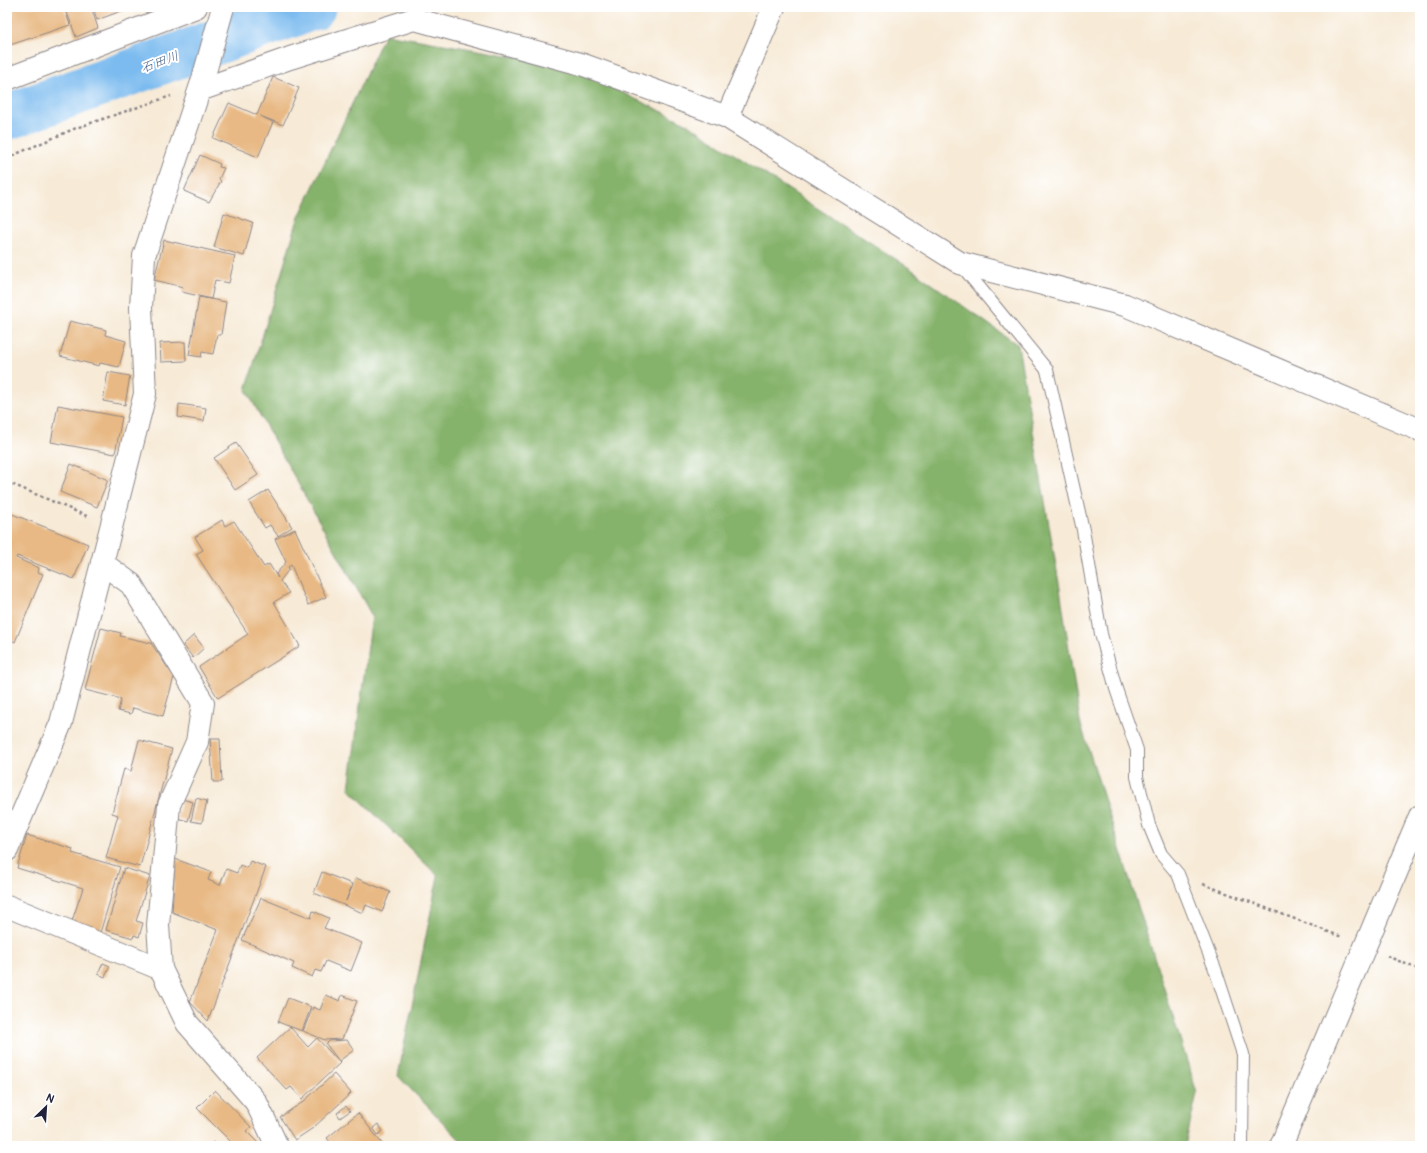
<svg xmlns="http://www.w3.org/2000/svg" width="1427" height="1153" viewBox="0 0 1427 1153" font-family="Pangolin,'Klee One',sans-serif">
<style>
.forest{fill:#86b36c;stroke:#546a54}
.lines{fill:none;stroke-linecap:round;stroke-linejoin:round}
.river{stroke:#7cbbef;stroke-width:46}
.building{fill:#e8b984}
.lane-casing{stroke:#8c8688;stroke-width:14}
.street-casing{stroke:#8c8688;stroke-width:24}
.path{stroke:#8c8688;stroke-width:2.5;stroke-dasharray:3 3;stroke-linecap:butt}
.lane{stroke:#fff;stroke-width:12}
.street{stroke:#fff;stroke-width:22}
.labels{text-anchor:middle;dominant-baseline:central;stroke-width:4;stroke-linejoin:round;paint-order:stroke}
.water-label{font-size:13px;font-style:italic;fill:#465f83;stroke:#fff}
</style>
<rect width="100%" height="100%" fill="#fff"/>
<filter id="ink" filterUnits="userSpaceOnUse"><feTurbulence type="fractalNoise" baseFrequency=".025" numOctaves="2"/><feDisplacementMap in="SourceGraphic" scale="8" xChannelSelector="R" yChannelSelector="G"/><feConvolveMatrix kernelMatrix="1 2 1 2 8 2 1 2 1" color-interpolation-filters="sRGB"/></filter>
<filter id="wash" filterUnits="userSpaceOnUse"><feTurbulence type="fractalNoise" baseFrequency=".012" numOctaves="4" result="noise"/><feDisplacementMap in="SourceGraphic" scale="16" xChannelSelector="R" yChannelSelector="G"/><feGaussianBlur stdDeviation="0.9" result="paint"/><feColorMatrix in="noise" values="0 0 0 0 0 0 0 0 0 0 0 0 0 0 0 0 0 1.4 0 .05"/><feComposite in="paint" operator="in"/></filter>
<g filter="url(#wash)">
<rect width="100%" height="100%" fill="#f7ead6"/>
<polygon class="forest" points="385,34 564,65 686,123 911,269 1018,345 1060,589 1080,722 1197,1093 1185,1146 466,1146 398,1076 438,876 349,789 372,616 246,390 298,219"/>
<g class="lines">
<polyline class="river" points="7,117 313,7"/>
</g>
<g id="blocks">
<g class="building">
<polygon points="7,7 64,7 70,25 7,46"/>
<polygon points="65,7 91,7 98,28 76,37"/>
<polygon points="93,7 132,7 97,20"/>
<polygon points="273,77 299,88 283,125 260,116 273,122 258,157 213,138 229,103 257,115"/>
<polygon points="200,155 220,164 219,167 224,168 219,179 221,181 209,202 184,191"/>
<polygon points="224,213 253,223 244,256 214,247"/>
<polygon points="164,240 235,256 229,283 215,280 211,299 182,292 183,287 154,280"/>
<polygon points="199,297 226,302 221,335 217,335 213,354 202,352 201,357 189,355"/>
<polygon points="70,321 106,330 105,335 126,341 119,367 100,363 99,366 60,356"/>
<polygon points="185,342 186,361 161,362 160,343"/>
<polygon points="108,372 130,376 125,405 103,401"/>
<polygon points="179,404 206,408 204,421 178,417"/>
<polygon points="58,405 122,417 115,454 51,442"/>
<polygon points="236,443 258,475 235,490 214,458"/>
<polygon points="71,464 108,480 97,507 60,492"/>
<polygon points="268,490 292,527 278,536 270,525 265,528 249,502"/>
<polygon points="7,512 88,544 74,579 17,556 16,558 39,568 38,572 43,574 15,642 9,639 7,644"/>
<polygon points="222,520 225,526 234,521 264,567 269,564 278,578 276,574 286,562 275,539 295,529 326,597 308,605 291,565 288,567 289,569 280,581 289,593 274,602 300,646 218,698 199,667 248,634 196,554 203,550 195,537"/>
<polygon points="101,628 121,633 120,636 151,643 174,677 163,716 133,708 131,714 118,711 121,699 85,690"/>
<polygon points="194,635 204,648 193,658 183,645"/>
<polygon points="210,739 220,739 222,782 213,782"/>
<polygon points="139,740 172,749 140,867 106,858 118,815 112,813 124,769 131,771"/>
<polygon points="196,798 207,801 202,823 191,821"/>
<polygon points="182,799 193,802 188,821 177,818"/>
<polygon points="27,835 73,849 72,853 120,867 100,933 71,924 83,888 17,868"/>
<polygon points="175,859 211,872 208,880 220,885 226,869 237,873 240,865 247,868 250,861 266,867 208,1021 190,1002 218,930 172,912"/>
<polygon points="124,868 150,876 136,921 143,923 139,937 134,935 133,938 106,930"/>
<polygon points="322,872 352,884 346,901 356,878 390,892 382,912 366,905 363,913 314,893"/>
<polygon points="261,898 311,918 313,911 329,918 324,928 362,943 351,971 326,961 321,972 315,970 312,977 292,968 294,963 242,940"/>
<polygon points="103,963 110,966 105,977 98,974"/>
<polygon points="326,995 340,1001 342,995 357,1001 342,1039 325,1040 303,1031 313,1007 320,1010"/>
<polygon points="288,998 311,1007 302,1031 278,1022"/>
<polygon points="290,1027 308,1047 317,1038 340,1063 302,1099 291,1087 287,1090 257,1058"/>
<polygon points="347,1040 354,1050 339,1061 326,1044 329,1041"/>
<polygon points="334,1074 351,1093 313,1128 295,1140 280,1117 303,1102"/>
<polygon points="215,1090 251,1127 246,1131 261,1146 230,1146 232,1143 197,1108"/>
<polygon points="346,1106 350,1111 340,1118 337,1113"/>
<polygon points="358,1113 384,1146 333,1146 327,1138"/>
<polygon points="378,1124 383,1131 378,1135 373,1128"/>
<polygon points="213,1142 218,1146 210,1146"/>
</g>
</g>
</g>
<g filter="url(#ink)">
<use href="#blocks" fill-opacity="0" stroke="#8c8688" stroke-width="1"/>
<g class="lines">
<g class="lane-casing">
<polyline id="lane" points="962,266 1047,370 1083,530 1101,634 1116,689 1137,750 1137,777 1149,825 1161,854 1178,874 1215,969 1243,1054 1242,1146"/>
</g>
<g class="street-casing">
<g id="street">
<polyline points="7,79 196,7"/>
<polyline points="200,90 290,58 414,19 581,64 727,117 960,263 1125,305 1420,430"/>
<polyline points="727,117 774,7"/>
<polyline points="102,563 131,584 203,703 197,742 169,805 158,925 161,969 187,1023 256,1102 277,1146"/>
<polyline points="7,850 61,723 102,563 145,394 141,308 144,256 203,79 223,7"/>
<polyline points="7,906 161,969"/>
<polyline points="1281,1146 1420,816"/>
</g>
</g>
<g class="path">
<polyline points="7,158 76,128 171,96"/>
<polyline points="7,482 89,517"/>
<polyline points="1203,884 1342,937"/>
<polyline points="1387,956 1420,970"/>
</g>
<use href="#lane" class="lane"/>
<use href="#street" class="street"/>
</g>
</g>
<g class="labels">
<g class="water-label">
<text transform="translate(160 62) rotate(-20)">石田川</text>
</g>
</g>
<rect width="1427" height="1153" fill="none" stroke="#fff" stroke-width="24"/>
<g transform="translate(46 1107) rotate(25)" stroke="#ffffff" stroke-width="3" paint-order="stroke">
<path d="M0-3L7 15L0 10L-7 15Z" fill="#22223b"/>
<text y="-6" font-size="11" font-weight="bold" text-anchor="middle" fill="#22223b">N</text>
</g>
</svg>
